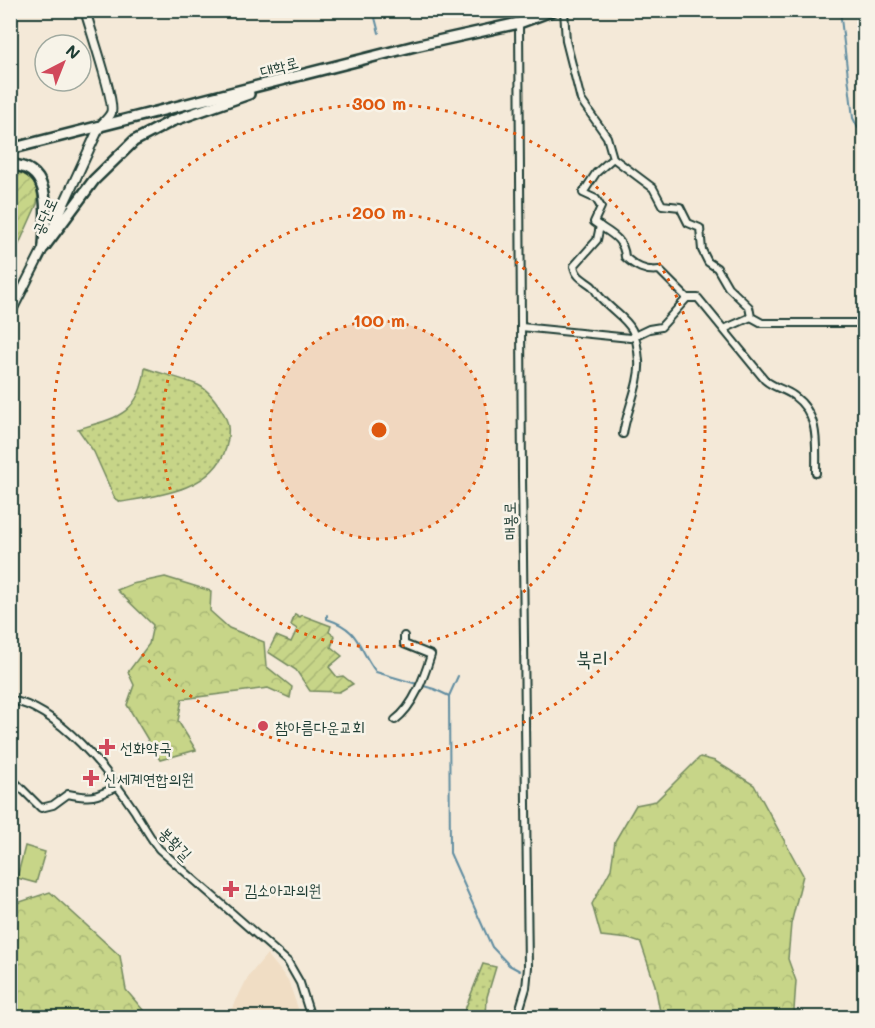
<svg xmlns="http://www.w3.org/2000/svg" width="875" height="1028" viewBox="0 0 875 1028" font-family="Mali,'Poor Story',sans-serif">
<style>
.built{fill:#f0ddc4}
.grass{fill:url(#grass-dots);stroke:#73895e;stroke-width:1.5}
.forest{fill:url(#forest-crowns);stroke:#73895e;stroke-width:1.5}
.garden{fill:url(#garden-furrows);stroke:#73895e;stroke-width:1.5}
.pitch{fill:#c7d588;stroke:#73895e;stroke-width:1.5}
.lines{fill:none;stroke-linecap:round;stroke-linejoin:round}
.stream{stroke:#608da1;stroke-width:2}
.minor-casing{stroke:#1f3d34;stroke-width:10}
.tertiary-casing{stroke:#1f3d34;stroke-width:12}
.secondary-casing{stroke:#1f3d34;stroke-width:14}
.minor{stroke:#f7f3e8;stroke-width:6}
.tertiary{stroke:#f7f3e8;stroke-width:8}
.secondary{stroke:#f7f3e8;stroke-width:9}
.ring{fill:none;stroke:#de580e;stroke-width:3;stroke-dasharray:3 6}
.poi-dot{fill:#d1495b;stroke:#f7f3e8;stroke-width:2}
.labels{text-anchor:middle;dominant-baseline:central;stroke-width:5;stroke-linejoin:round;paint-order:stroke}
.street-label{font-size:16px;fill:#1f3d34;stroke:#f7f3e8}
.poi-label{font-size:16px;fill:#1f3d34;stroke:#f7f3e8;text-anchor:start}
.quarter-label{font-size:20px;fill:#1f3d34;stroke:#f7f3e8}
.centre{fill:#de580e;stroke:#f7f3e8;stroke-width:3}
.ring-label{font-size:18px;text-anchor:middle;font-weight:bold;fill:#de580e;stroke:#f7f3e8;stroke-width:5;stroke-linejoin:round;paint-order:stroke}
</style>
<defs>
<pattern id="grass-dots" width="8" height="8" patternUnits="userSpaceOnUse" patternTransform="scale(1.5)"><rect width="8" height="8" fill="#c7d588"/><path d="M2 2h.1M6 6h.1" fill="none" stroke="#aab876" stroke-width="1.8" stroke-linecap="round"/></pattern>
<pattern id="forest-crowns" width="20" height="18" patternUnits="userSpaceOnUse" patternTransform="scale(1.5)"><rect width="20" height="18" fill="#c7d588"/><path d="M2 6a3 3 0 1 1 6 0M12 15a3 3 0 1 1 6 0" fill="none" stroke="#aab876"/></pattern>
<pattern id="garden-furrows" width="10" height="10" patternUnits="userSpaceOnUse" patternTransform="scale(1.5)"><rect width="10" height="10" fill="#c7d588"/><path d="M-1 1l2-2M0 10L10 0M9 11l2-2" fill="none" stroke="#aab876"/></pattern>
</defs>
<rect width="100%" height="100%" fill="#f4e9d8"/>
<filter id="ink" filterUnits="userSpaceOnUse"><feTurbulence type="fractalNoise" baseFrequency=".0167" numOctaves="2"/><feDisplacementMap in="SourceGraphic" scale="12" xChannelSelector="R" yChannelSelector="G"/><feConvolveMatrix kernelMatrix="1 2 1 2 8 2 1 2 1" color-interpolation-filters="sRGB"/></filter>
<g filter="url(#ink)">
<polygon class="built" points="267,954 288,980 301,1017 218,1017 233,1007 248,977"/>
<g class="grass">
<path d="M145,368C162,374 181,378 198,385C209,390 219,405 225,416C230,426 229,437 226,448C213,490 158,496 121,502L115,499L94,452L78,429C117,418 140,414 145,368Z"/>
<polygon points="483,964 496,967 487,997 486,1017 462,1017"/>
</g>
<g class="forest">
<polygon points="165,577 211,591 210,611 229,628 264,642 266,666 292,687 290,698 268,688 182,699 178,721 196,750 160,760 127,705 134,685 128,672 149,644 153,625 117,590 132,584"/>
<polygon points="700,757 715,761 754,785 803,875 791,924 788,959 796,981 794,1010 800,1017 661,1017 655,985 641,943 629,939 601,936 592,904 611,869 615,841 636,805 656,801"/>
<polygon points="50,892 120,956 126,990 149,1017 11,1017 11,905"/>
</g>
<g class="garden">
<path d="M10,171C29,172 41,185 37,204L11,262Z"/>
<polygon points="295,614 300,617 302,615 331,626 329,632 335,636 331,647 342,656 329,667 337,677 343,676 353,684 339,692 310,691 296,670 268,652 276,636 291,642 297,629 291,625"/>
</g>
<polygon class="pitch" points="25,846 45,852 36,883 17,878"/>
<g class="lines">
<g class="stream">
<polyline points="373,10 379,33"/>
<polyline points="840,10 853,118 858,128 864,132"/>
<path d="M327,615V619C361,630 357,647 376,672L434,689L449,696"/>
<polyline points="458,676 449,696 450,853 492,947 509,965 520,971"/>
</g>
<g class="minor-casing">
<g id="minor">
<polyline points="564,10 566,41 581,100 607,137 613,158 653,188 662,205 680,207 688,223 700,228 702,250 708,262 717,268 728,287 749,307 751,317 762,323 864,323"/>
<path d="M613,158L596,173L583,193L596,199L601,207L594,222C607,232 624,237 625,257C635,266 645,272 659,270L687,298H698L765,380C774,388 785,389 794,396C820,415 816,444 816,473"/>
<path d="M600,226L597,240L574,266C576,277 583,279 592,286C595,289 597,293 600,297C624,323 636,319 639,361C641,382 626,412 623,434"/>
<polyline points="521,327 630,338 649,329 661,327 687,298"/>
<polyline points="724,329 751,317"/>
<path d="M10,700C59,708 108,771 134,810C142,823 149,836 159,849L288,962L300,983L311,1018"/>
<path d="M395,720C414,706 424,677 431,655L404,644V636"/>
<path d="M10,777L41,808L53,805L68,794C91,799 96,797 116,787"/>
<polyline points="517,1018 526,988 528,967 522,476 519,23"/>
</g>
</g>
<g class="tertiary-casing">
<path id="tertiary" d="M10,314L44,247L99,128C102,123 109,118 111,113C116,103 89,26 85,10"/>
</g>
<g class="secondary-casing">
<g id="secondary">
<polyline points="10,149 415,46 519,23 554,10"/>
<path d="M10,165C55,166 45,216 44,247"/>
<polyline points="44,247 94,180 134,141 172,121 249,94"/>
</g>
</g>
<use href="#minor" class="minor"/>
<use href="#tertiary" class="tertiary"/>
<use href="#secondary" class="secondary"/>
</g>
</g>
<circle cx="379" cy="430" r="109" fill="#de580e" fill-opacity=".12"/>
<g class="ring">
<circle cx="379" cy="430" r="109"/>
<circle cx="379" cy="430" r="217"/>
<circle cx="379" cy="430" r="326"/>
</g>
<g class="poi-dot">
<circle cx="263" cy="726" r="6"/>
<path d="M104 738h6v6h6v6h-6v6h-6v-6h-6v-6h6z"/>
<path d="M88 769h6v6h6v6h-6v6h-6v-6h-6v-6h6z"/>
<path d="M228 880h6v6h6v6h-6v6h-6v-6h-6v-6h6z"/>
</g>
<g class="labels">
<g class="street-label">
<text transform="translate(279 66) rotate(-15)">대학로</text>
<text transform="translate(44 216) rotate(-66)">공단로</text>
<text transform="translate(509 521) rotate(-91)">매봉로</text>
<text transform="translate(176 843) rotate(45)">봉황길</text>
</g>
<g class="poi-label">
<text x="275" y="726">참아름다운교회</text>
<text x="120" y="747">선화약국</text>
<text x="104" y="778">신세계연합의원</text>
<text x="244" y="889">김소아과의원</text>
</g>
<g class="quarter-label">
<text x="592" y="658">북리</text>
</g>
</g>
<circle cx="379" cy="430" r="9" class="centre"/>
<g class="ring-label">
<text x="379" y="110">300 m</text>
<text x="379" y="219">200 m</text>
<text x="379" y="327">100 m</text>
</g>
<rect width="875" height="1028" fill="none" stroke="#f7f3e8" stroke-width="36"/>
<rect x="18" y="18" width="839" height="992" fill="none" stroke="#1f3d34" stroke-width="2" filter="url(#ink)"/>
<g transform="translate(63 63) rotate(42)"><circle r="28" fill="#f7f3e8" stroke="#a1aaa0" stroke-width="1.5"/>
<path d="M0-4.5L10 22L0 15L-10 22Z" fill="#d1495b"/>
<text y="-9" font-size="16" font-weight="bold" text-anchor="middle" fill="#1f3d34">N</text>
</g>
</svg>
